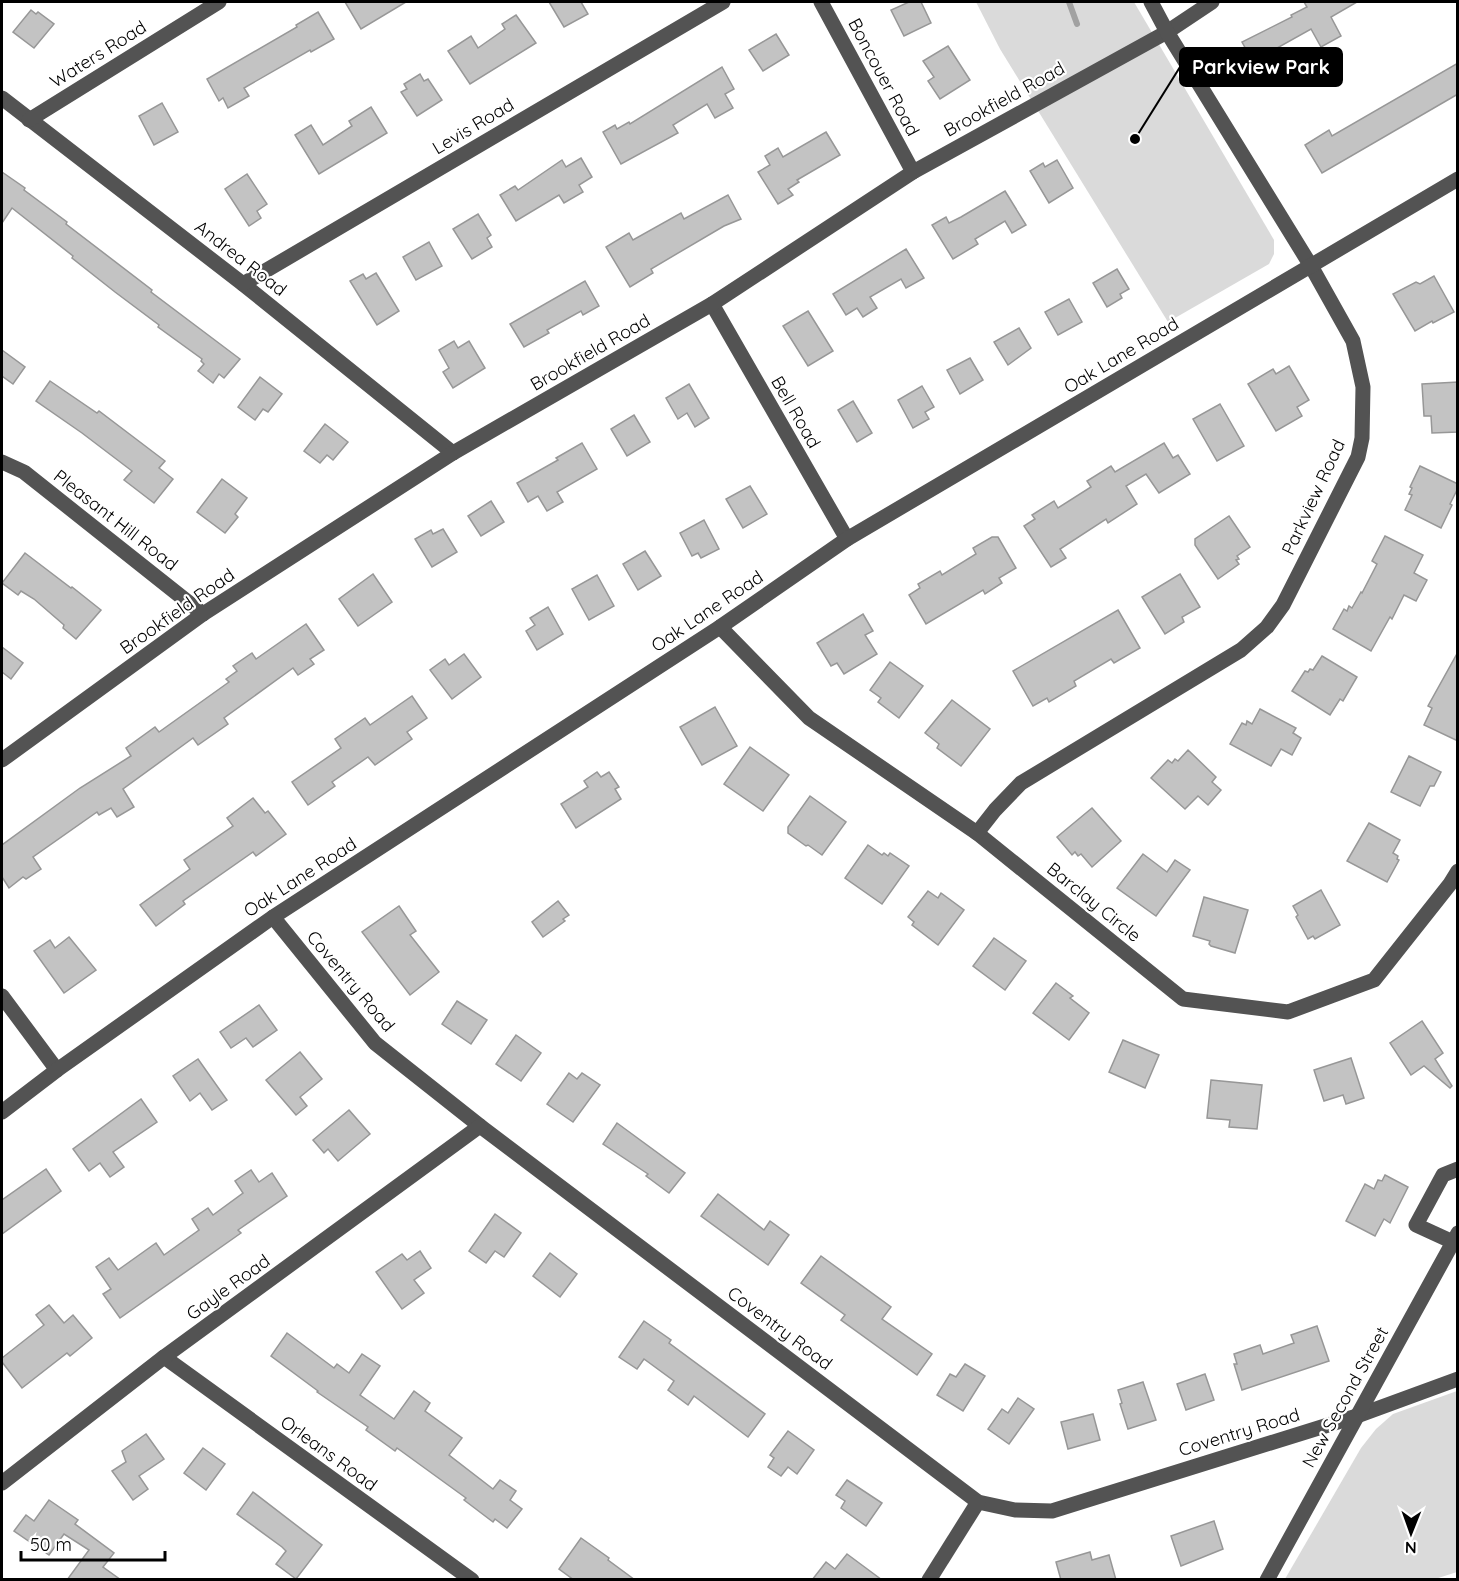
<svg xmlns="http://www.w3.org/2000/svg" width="1459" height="1581" viewBox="0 0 1459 1581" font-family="Quicksand,sans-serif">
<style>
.green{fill:#dadada}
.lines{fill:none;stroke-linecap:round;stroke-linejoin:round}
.stream{stroke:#a1a1a1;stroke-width:6}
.building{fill:#c3c3c3;stroke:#979797;stroke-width:1.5}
.minor{stroke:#535353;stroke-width:15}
.labels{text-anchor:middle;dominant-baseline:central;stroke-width:4.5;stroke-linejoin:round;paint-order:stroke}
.street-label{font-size:18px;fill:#000;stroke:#fff}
.leader{fill:none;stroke:#000;stroke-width:2}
.callout-dot{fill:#000;stroke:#fff;stroke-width:2}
.callout{fill:#000;stroke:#000;stroke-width:2}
.callout-label{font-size:20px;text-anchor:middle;font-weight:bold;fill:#fff}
</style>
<rect width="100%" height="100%" fill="#fff"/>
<g class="green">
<polygon points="976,2 1134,2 1274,240 1274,254 1269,264 1168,322 1000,49"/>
<polygon points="1457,1391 1457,1572 1432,1580 1285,1579 1361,1448 1376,1429 1393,1414"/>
</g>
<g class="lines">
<polyline class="stream" points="1069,2 1077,24"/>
</g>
<g class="building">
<polygon points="345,2 406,2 361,29"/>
<polygon points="549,2 581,2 588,14 564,27"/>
<polygon points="909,2 921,2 931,23 904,36 891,10"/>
<polygon points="1304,2 1357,2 1331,17 1341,36 1321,47 1311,29 1277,48 1283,58 1258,71 1242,42 1292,17 1291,15 1307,7"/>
<polygon points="31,10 36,14 38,12 54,24 34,48 13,32"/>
<polygon points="318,12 334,39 311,52 310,50 244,88 249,96 228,108 223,98 219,101 207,79 297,27 296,25"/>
<polygon points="516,15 536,43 470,84 448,51 471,36 478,48 505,29 502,24"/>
<polygon points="776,34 789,55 763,71 749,50"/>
<polygon points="948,46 970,80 940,99 928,81 934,77 923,61"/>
<polygon points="1458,63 1458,94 1322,173 1305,145 1329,130 1332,136"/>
<polygon points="722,67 734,89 725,94 733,108 715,118 707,104 673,125 678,133 621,164 603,132 615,125 617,129 629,122 630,124"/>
<polygon points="420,74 424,81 428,79 442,100 417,116 401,92 407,89 404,84"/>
<polygon points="162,103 178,132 154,145 139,116"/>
<polygon points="371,107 387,133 319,174 295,135 311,125 323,145 352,126 349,121"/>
<polygon points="826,132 840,155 797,180 799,182 788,189 793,195 778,204 758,172 770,165 765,156 778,148 783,157"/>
<polygon points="581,158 592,177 579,185 583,192 564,203 559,195 516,221 500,195 515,186 518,190 562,160 566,167"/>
<polygon points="1057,160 1073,188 1049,203 1030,171 1043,163 1045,167"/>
<polygon points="2,172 25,188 24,190 67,222 66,224 152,290 151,292 240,359 224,378 219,374 213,383 198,371 204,364 201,361 202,359 158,327 159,325 115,292 72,258 73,256 12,208 2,223"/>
<polygon points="247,174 267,204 257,211 261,218 249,226 225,189"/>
<polygon points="1005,191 1026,225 1012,233 1005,221 975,239 978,244 953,259 932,225 946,217 949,223 961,217"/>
<polygon points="728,195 741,219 724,226 651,269 653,273 630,287 606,247 629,233 633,240 681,213 684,219"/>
<polygon points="478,214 491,235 487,238 492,247 472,259 453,229"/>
<polygon points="429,242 442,266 416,280 403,257"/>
<polygon points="906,249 924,278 906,288 901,279 870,297 877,308 863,317 857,308 846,315 833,294"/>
<polygon points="1117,269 1129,289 1120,294 1122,298 1107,307 1093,283"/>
<polygon points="376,273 399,311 377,325 350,281 363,274 366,279"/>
<polygon points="1434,276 1454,312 1433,323 1432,321 1415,331 1393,294 1416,282 1420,284"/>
<polygon points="585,281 599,306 583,315 581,311 547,330 549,333 524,347 510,324"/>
<polygon points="1069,299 1082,322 1058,335 1045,312"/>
<polygon points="808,311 833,351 808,366 783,326"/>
<polygon points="1019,328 1031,348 1008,365 994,342"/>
<polygon points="454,341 458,348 469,341 485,368 453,388 443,372 449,368 439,350"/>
<polygon points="2,350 25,367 13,384 2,376"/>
<polygon points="970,358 983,380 960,394 947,370"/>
<polygon points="1289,366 1309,400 1297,407 1302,416 1276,431 1248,384 1273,369 1276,374"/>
<polygon points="260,377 282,394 268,412 263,409 255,420 238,407"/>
<polygon points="50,381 97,413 99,411 165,461 159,468 173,479 154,503 124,480 132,471 82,433 36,401"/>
<polygon points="1458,382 1458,432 1432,433 1431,416 1424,416 1422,384"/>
<polygon points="689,384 709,418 695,427 687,413 678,419 666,398"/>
<polygon points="922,386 934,407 925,412 929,419 913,428 898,400"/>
<polygon points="853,401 872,433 857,442 838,410"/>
<polygon points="1220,404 1244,446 1217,461 1193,419"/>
<polygon points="634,415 650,442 627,456 611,429"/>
<polygon points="325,424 348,442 333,460 327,455 320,463 304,451"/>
<polygon points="582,443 597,469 557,492 563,502 547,511 538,496 528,502 517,483 558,460 556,458"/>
<polygon points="1164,443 1173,458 1178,455 1190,474 1159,493 1146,474 1126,486 1137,504 1108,523 1106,519 1060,549 1066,558 1051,567 1024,526 1035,519 1032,515 1054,501 1058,508 1091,487 1087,481 1111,466 1115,472"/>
<polygon points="1420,466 1458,484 1458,488 1450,504 1452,505 1441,528 1405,510 1412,495 1409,494 1412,488 1410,487"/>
<polygon points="222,479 247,498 235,514 238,517 225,533 197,512"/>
<polygon points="750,486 767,514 743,528 726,499"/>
<polygon points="491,501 504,522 481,536 468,516"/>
<polygon points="1229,516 1250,547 1237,556 1239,559 1236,560 1239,564 1218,579 1195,545 1195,539"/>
<polygon points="704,520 719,549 701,558 698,553 692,556 680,533"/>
<polygon points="443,529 457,552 432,567 415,539 431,530 433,534"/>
<polygon points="1385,536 1423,555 1414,573 1427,580 1416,601 1404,595 1392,619 1390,617 1371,651 1333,629 1344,609 1347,611 1349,606 1352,608 1361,592 1362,593 1377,564 1372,561"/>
<polygon points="992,537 998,537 1016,568 999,578 1002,583 985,594 983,590 926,624 909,595 920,588 918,584 940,571 942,575 976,554 973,548"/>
<polygon points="645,551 661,576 638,590 623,564"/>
<polygon points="25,553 71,588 72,587 101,610 76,639 63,628 64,625 34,599 21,591 18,595 2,583"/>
<polygon points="373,574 392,602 358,626 339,599"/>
<polygon points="1180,574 1200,607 1182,617 1184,622 1165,634 1142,597"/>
<polygon points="597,575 614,606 589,620 572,589"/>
<polygon points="548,607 563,634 537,650 526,631 535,625 530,618"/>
<polygon points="1118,610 1140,648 1114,663 1111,659 1074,681 1076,686 1049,702 1047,698 1033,706 1013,671"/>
<polygon points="863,614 873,631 865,635 877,654 844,674 837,663 831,666 817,643"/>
<polygon points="306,624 324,650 310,659 314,664 298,675 293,668 224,718 228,724 198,745 193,738 123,789 134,807 117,817 111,808 99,815 97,812 33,857 41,869 26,879 23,877 9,888 2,877 2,845 80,788 131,756 126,748 155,727 159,732 229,682 226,679 237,671 233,666 252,653 256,659"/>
<polygon points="2,647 23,663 11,679 2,672"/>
<polygon points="1458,652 1458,741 1424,725 1432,708 1428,706"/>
<polygon points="464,654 481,677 452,699 430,670 445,659 449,665"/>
<polygon points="1322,656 1357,677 1343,701 1340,699 1330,715 1292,691 1305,671 1308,672 1310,669 1313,670"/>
<polygon points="890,662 923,686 899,718 878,702 881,698 870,690"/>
<polygon points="412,696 427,718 407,732 412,739 375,765 368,757 332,782 335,786 308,805 292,782 341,748 335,739 365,718 370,725"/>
<polygon points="952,700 990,729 961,766 937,748 939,744 925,733"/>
<polygon points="715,707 737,746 702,765 680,727"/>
<polygon points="1260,709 1296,728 1293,733 1301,738 1292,755 1281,749 1271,766 1230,744 1242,723 1246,725 1247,721 1252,724"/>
<polygon points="750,747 789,775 763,811 724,784"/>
<polygon points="1188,750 1216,777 1212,782 1221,790 1208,805 1198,796 1185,809 1151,778 1168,760 1172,763 1175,759 1178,761"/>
<polygon points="1409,756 1441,772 1434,786 1430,786 1420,806 1391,792"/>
<polygon points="597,772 601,777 609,772 619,787 615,789 621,799 576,828 561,804 588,787 584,781"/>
<polygon points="810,796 846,822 822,855 808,845 806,846 788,833 788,827"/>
<polygon points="253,798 265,813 268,811 286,834 256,856 253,852 183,901 185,904 156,926 140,905 190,869 184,860 233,826 227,818"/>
<polygon points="1092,808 1121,841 1092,867 1081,854 1078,856 1075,852 1072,855 1057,837"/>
<polygon points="1369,823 1400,840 1393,853 1398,856 1397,859 1399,860 1387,882 1347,861"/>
<polygon points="868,845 882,855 884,853 888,856 890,853 909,866 882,904 845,878"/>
<polygon points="1143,854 1167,872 1175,860 1190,870 1156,916 1117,888"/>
<polygon points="1321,890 1340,925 1315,939 1313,936 1308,939 1296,917 1298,915 1293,906"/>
<polygon points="928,891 938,898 941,893 964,910 938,945 912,925 914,922 908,917"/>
<polygon points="1204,897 1248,910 1235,953 1211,946 1209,944 1210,941 1193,936"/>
<polygon points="558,901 569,915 563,919 565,921 543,937 532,922"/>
<polygon points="399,906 416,931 410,935 439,972 410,995 362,932"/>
<polygon points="69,937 96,970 64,993 34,951 50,940 55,948"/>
<polygon points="994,938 1026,961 1005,990 973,966"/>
<polygon points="1056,983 1073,996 1070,998 1089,1013 1069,1040 1033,1013"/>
<polygon points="457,1001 487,1020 471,1044 442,1024"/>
<polygon points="259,1005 277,1030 253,1047 246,1038 231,1048 220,1032"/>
<polygon points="1422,1021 1443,1053 1435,1059 1452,1086 1450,1088 1424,1066 1411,1075 1390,1043"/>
<polygon points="516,1035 541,1053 521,1081 496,1064"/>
<polygon points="1123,1040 1159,1055 1145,1088 1109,1072"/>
<polygon points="300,1052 322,1079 300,1097 307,1106 296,1115 266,1080"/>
<polygon points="1351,1058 1364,1098 1346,1104 1343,1095 1324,1101 1314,1070"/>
<polygon points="198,1059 227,1100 212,1110 200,1093 190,1101 173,1076"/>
<polygon points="569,1073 577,1079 582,1073 600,1085 573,1122 547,1104"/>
<polygon points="1211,1080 1262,1085 1257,1129 1229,1127 1230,1120 1207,1118"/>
<polygon points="141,1099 157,1122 113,1152 124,1167 110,1177 100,1163 89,1171 73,1149"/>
<polygon points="349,1110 370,1134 338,1161 328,1149 324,1153 313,1140"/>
<polygon points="617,1123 685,1173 669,1193 646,1176 648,1174 603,1144"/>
<polygon points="46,1169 61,1191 2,1234 2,1200"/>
<polygon points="251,1170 259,1182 272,1173 287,1196 238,1230 241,1233 120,1318 103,1294 111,1289 96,1267 109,1258 118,1270 156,1243 164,1255 199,1230 192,1219 208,1208 213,1215 243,1193 235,1181"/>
<polygon points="1385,1175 1408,1187 1390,1223 1384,1219 1375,1236 1346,1221 1365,1184 1374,1189 1378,1180 1382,1181"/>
<polygon points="718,1194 764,1230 770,1221 789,1235 768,1265 701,1216"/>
<polygon points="495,1214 521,1233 504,1257 495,1251 486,1263 469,1251"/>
<polygon points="420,1251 431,1268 414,1280 424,1293 402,1309 376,1272 402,1254 407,1260"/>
<polygon points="550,1253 577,1274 560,1297 533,1276"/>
<polygon points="821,1256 891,1307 882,1319 932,1354 917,1375 841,1320 845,1315 801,1283"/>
<polygon points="49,1305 64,1323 73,1315 92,1338 70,1356 67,1353 22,1388 2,1362 2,1358 44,1325 36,1315"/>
<polygon points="644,1321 671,1340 669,1343 765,1414 748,1437 694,1396 688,1405 668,1390 674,1381 644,1359 637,1369 619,1357"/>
<polygon points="1317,1326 1329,1361 1242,1390 1234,1364 1237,1364 1234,1354 1260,1345 1263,1354 1294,1343 1291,1335"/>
<polygon points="287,1333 334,1368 337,1364 349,1373 362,1354 380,1366 360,1395 394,1419 414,1391 430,1403 425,1411 462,1438 449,1455 493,1489 500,1480 516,1491 510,1500 522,1509 507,1528 495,1519 493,1522 464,1500 466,1498 397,1448 395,1451 366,1430 368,1427 317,1392 318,1391 271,1356"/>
<polygon points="965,1364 985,1376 963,1411 937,1395 950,1374 956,1377"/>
<polygon points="1205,1374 1214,1400 1186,1410 1177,1384"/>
<polygon points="1143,1382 1156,1420 1128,1429 1120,1404 1122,1403 1118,1390"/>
<polygon points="1018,1398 1034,1409 1009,1444 988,1429 1002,1409 1008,1413"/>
<polygon points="1093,1414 1100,1440 1068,1449 1061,1422"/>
<polygon points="788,1431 814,1450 797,1474 788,1467 781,1476 768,1467 774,1458 770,1455"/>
<polygon points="146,1434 164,1459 139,1476 148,1489 133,1500 112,1471 126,1462 122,1451"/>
<polygon points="203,1448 225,1464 206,1490 184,1473"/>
<polygon points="847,1480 882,1503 866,1526 841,1508 845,1501 836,1495"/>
<polygon points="253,1492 322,1545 296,1579 276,1564 286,1551 282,1547 237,1514"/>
<polygon points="49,1500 78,1520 75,1524 114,1553 103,1567 121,1580 67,1580 89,1550 64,1534 49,1555 14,1531 26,1515 34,1521"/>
<polygon points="1214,1521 1223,1549 1181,1566 1171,1536"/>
<polygon points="581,1538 609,1558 608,1560 635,1580 574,1580 559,1569"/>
<polygon points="1090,1552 1092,1560 1109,1555 1116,1580 1061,1580 1056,1562"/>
<polygon points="847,1554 882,1580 812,1580 826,1562 835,1569"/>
</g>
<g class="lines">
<g class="minor">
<polyline points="821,2 913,172"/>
<polyline points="2,98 243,284 453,453"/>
<polyline points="29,120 219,2"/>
<polyline points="243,284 723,2"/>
<polyline points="712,304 847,539"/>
<polyline points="2,462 24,472 203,614"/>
<polyline points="720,627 809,718 977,833 1183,999 1288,1012 1374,980 1450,884 1458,871"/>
<polyline points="2,760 203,614 453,453 712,304 913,172 1167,32 1212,2"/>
<polyline points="977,833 995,810 1021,783 1241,650 1267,627 1283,605 1358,457 1362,438 1363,387 1353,341 1311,266 1167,32 1151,2"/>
<polyline points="273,917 375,1043 480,1126 978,1502 1015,1510 1052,1511 1357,1416 1458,1379"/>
<polyline points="2,996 57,1070"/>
<polyline points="2,1112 57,1070 273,917 720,627 847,539 1458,179"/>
<polyline points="1453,1242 1416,1225 1443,1175 1458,1169"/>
<polyline points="164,1357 472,1580"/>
<polyline points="2,1483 164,1357 480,1126"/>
<polyline points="929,1580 978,1502"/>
<polyline points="1267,1580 1458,1233"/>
</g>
</g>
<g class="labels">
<g class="street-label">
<text transform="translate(98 54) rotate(-32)">Waters Road</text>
<text transform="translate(884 77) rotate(62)">Boncouer Road</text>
<text transform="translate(1004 99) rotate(-29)">Brookfield Road</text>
<text transform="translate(473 126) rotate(-31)">Levis Road</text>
<text transform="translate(241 258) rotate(38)">Andrea Road</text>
<text transform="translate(590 352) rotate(-30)">Brookfield Road</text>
<text transform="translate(1121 355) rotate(-31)">Oak Lane Road</text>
<text transform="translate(796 412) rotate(60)">Bell Road</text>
<text transform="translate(1313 497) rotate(-65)">Parkview Road</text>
<text transform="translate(116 520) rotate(38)">Pleasant Hill Road</text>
<text transform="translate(177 611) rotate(-35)">Brookfield Road</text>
<text transform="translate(707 611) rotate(-34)">Oak Lane Road</text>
<text transform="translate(300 877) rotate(-33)">Oak Lane Road</text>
<text transform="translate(1094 902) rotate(39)">Barclay Circle</text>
<text transform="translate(351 981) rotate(50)">Coventry Road</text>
<text transform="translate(228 1287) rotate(-36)">Gayle Road</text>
<text transform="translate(780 1328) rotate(37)">Coventry Road</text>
<text transform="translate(1345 1397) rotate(-61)">New Second Street</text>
<text transform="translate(1239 1432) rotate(-17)">Coventry Road</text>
<text transform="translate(329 1453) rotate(36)">Orleans Road</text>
</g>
</g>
<path class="leader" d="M1135 139L1180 67"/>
<circle class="callout-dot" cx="1135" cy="139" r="6"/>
<rect class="callout" x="1180" y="48" width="162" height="38" rx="6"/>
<g class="callout-label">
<text x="1261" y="74">Parkview Park</text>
</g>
<rect width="1459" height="1581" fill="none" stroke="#000000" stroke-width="6"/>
<g transform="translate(1411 1533) rotate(181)" stroke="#ffffff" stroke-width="4.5" paint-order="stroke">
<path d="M0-4.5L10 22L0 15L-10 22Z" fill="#000000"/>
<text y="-9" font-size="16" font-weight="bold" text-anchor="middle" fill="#000000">N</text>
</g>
<path d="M21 1551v9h144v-9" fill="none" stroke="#000000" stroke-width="3"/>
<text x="30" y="1551" font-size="18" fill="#000000" stroke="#ffffff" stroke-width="4.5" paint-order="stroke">50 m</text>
</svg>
